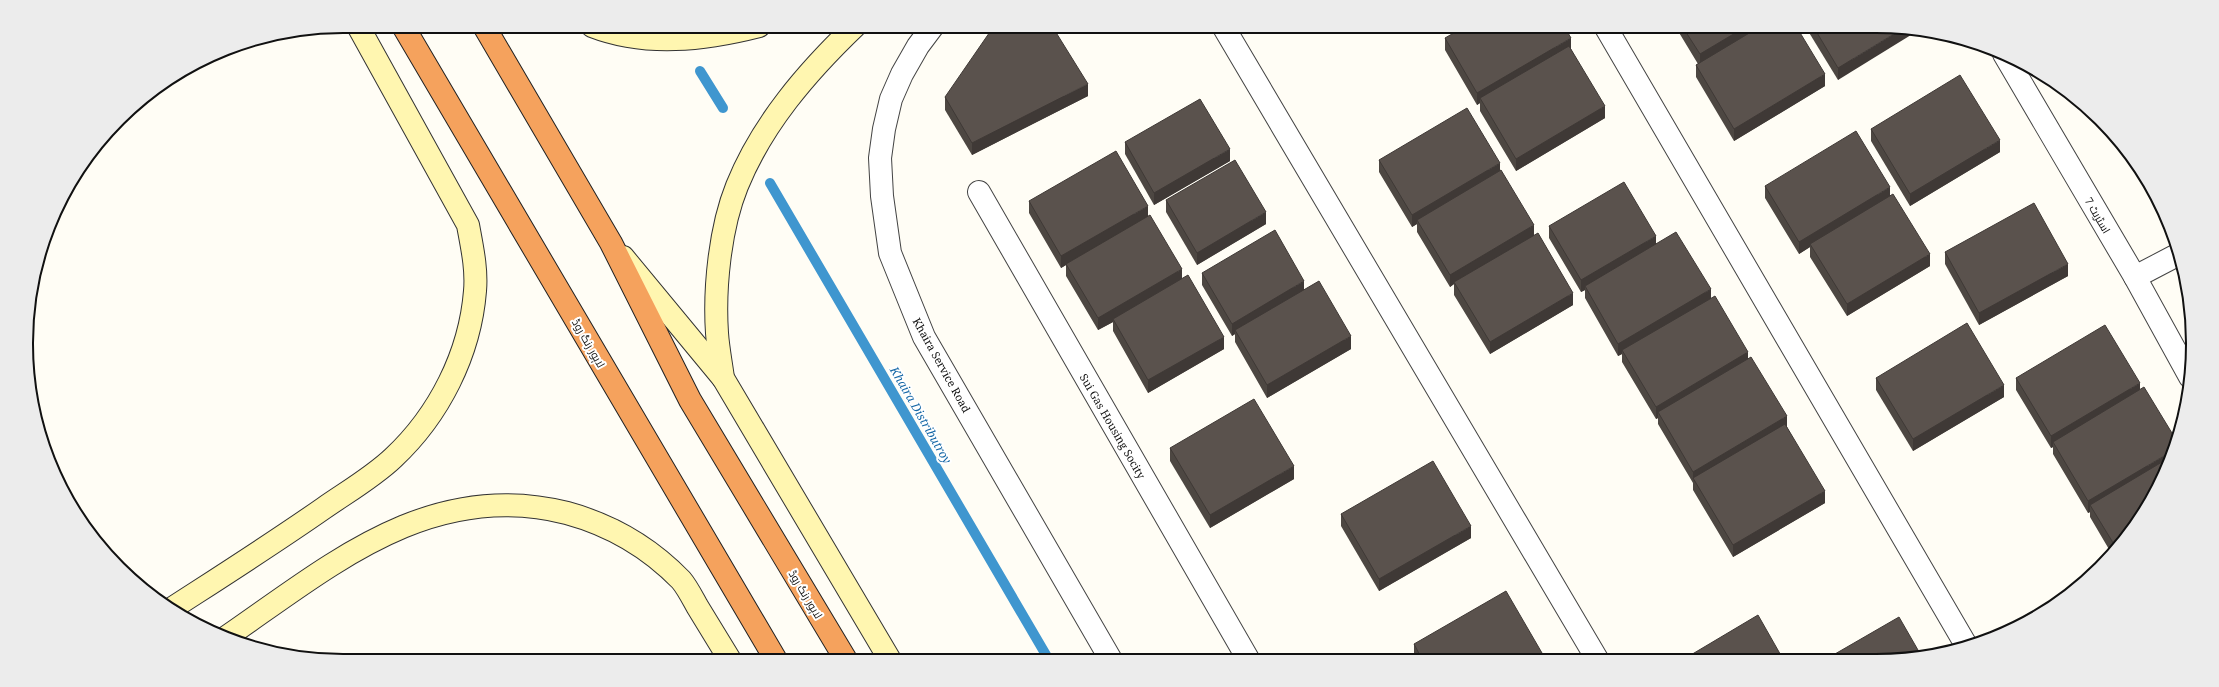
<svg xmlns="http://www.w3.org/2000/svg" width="2219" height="687" viewBox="0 0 2219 687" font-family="'Noto Serif',Cairo,serif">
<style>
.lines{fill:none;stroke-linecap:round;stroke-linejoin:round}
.stream{stroke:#3f96cf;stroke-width:10}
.minor-casing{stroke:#444;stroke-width:24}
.secondary-casing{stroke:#333;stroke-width:24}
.motorway-casing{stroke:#222;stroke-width:24}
.minor{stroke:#fff;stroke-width:22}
.secondary{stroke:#fff6b0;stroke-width:22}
.motorway{stroke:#f5a25d;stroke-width:22}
.wall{fill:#4d4742}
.shaded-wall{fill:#3f3936}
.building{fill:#5a524d;stroke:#3f3936}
.labels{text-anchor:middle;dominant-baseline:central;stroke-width:4;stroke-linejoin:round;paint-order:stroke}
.street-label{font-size:11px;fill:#111;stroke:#fff}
.water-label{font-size:12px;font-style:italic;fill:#1768a6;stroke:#fff}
.rim{fill:none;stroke:#111;stroke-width:2}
</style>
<rect width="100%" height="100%" fill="#fffdf5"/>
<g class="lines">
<g class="stream">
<polyline points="700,71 723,108"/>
<polyline points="770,183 1049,660"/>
</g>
<g class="minor-casing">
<g id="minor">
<polyline points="933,26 918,46 902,74 891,99 884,129 880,158 882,196 890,253 924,337 1111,660"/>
<polyline points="1223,26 1597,659"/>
<polyline points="1605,26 1966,645"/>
<polyline points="2004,54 2135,277 2190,377"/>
<polyline points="979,192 1248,659"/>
<polyline points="2135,277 2179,254"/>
</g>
</g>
<g class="secondary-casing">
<g id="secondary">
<path d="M592,26C646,47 704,40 759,26"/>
<path d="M855,26C807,72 762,124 737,186C720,228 714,288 717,333C718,348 721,363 723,378L890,660"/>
<polyline points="623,257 723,378"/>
<path d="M171,609C222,576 274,543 324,508C347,492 373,477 393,458C439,415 470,354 475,291C477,269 472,247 468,225L358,26"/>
<path d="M225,638C330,566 430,478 567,513C611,525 649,547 681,580C687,587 692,597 697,606C708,624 719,642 730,660"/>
</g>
</g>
<g class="motorway-casing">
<g id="motorway">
<polyline points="403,26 776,660"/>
<polyline points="484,26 611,243 690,400 846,660"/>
</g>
</g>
<use href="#minor" class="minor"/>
<use href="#secondary" class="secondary"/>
<use href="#motorway" class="motorway"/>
</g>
<g class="wall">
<polygon points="1675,26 1796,26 1825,86 1734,141 1696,77 1696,65 1698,64"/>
<polygon points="1805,26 1876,26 1838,80"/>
<polygon points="1445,38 1571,49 1605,118 1516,171 1480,111 1480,103 1477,105 1445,50"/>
<polygon points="1088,96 972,155 945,110 945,97"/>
<polygon points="1871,129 2000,152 1910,206 1871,141"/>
<polygon points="1125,142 1230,161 1154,205 1125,154"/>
<polygon points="1379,160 1500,171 1534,235 1573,305 1490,354 1454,295 1454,284 1450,287 1417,232 1417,224 1412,227 1379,172"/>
<polygon points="1765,186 1890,196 1930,266 1847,316 1810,257 1810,247 1799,254 1765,198"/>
<polygon points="1166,200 1266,224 1197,265 1166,212"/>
<polygon points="1029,201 1148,216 1182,279 1224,349 1148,393 1113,331 1113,322 1098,330 1066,276 1066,265 1061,268 1029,213"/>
<polygon points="1549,226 1656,244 1711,298 1748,359 1787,427 1825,503 1733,557 1693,490 1693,483 1658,424 1658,418 1656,419 1622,362 1622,354 1618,356 1585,298 1585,290 1581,292 1549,238"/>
<polygon points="1945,252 2068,276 1979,325 1945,264"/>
<polygon points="1202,273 1304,289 1351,349 1267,398 1235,342 1235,334 1232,336 1202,285"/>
<polygon points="1876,378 2004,397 1913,451 1876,390"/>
<polygon points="2016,378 2140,390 2151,502 2110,551 2090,517 2090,512 2088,513 2053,454 2053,447 2051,448 2016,390"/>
<polygon points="1170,448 1294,479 1210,528 1170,461"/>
<polygon points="1341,514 1471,538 1379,591 1341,526"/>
<polygon points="1414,644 1542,659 1415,659 1414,656"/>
</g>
<g class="shaded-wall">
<polygon points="1747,26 1767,26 1700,67 1700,54"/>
<polygon points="1902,29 1919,30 1838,80 1838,68"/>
<polygon points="1571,38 1571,50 1480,98 1480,103 1477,105 1477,93"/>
<polygon points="1825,74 1825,86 1734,141 1734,129"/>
<polygon points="1088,84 1088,96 972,155 972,143"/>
<polygon points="1605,106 1605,118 1516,171 1516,159"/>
<polygon points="2000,140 2000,152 1910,206 1910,194"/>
<polygon points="1230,149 1230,161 1154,205 1154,193"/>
<polygon points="1500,163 1500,175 1417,220 1417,224 1412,227 1412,215"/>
<polygon points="1890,187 1890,199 1810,244 1810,247 1799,254 1799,242"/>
<polygon points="1148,206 1148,218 1066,264 1066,265 1061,268 1061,256"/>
<polygon points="1266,212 1266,224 1197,265 1197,253"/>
<polygon points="1534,225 1534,237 1454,282 1454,284 1450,287 1450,275"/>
<polygon points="1656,236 1656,248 1585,286 1585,290 1581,292 1581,280"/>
<polygon points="1930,254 1930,266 1847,316 1847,304"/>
<polygon points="2068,264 2068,276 1979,325 1979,313"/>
<polygon points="1182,269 1182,282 1113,319 1113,322 1098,330 1098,318"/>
<polygon points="1304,281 1304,293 1235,330 1235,334 1232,336 1232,324"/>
<polygon points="1711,289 1711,302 1622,350 1622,354 1618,356 1618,344"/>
<polygon points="1573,293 1573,305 1490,354 1490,342"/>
<polygon points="1351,336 1351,349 1267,398 1267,385"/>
<polygon points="1224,337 1224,349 1148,393 1148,380"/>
<polygon points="1748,352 1748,364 1658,412 1658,418 1656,419 1656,407"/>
<polygon points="2140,383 2140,395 2053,442 2053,447 2051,448 2051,436"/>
<polygon points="2004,385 2004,397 1913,451 1913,439"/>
<polygon points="1787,416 1787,429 1693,478 1693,484 1693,472"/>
<polygon points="2169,453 2163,468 2090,505 2090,512 2088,513 2088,501"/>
<polygon points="1294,466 1294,479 1210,528 1210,515"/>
<polygon points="1825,491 1825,503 1733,557 1733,545"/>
<polygon points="1471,526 1471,538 1379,591 1379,579"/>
<polygon points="1542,653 1542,659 1532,659"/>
</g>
<g class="building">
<polygon points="994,26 1052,26 1088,84 972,143 945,97"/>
<polygon points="1466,26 1564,26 1571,38 1477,93 1445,38"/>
<polygon points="1682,26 1747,26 1700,54"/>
<polygon points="1761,26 1796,26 1825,74 1734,129 1696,65"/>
<polygon points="1813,26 1876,26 1902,29 1838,68"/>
<polygon points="1569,46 1605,106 1516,159 1480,98"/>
<polygon points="1960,75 2000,140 1910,194 1871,129"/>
<polygon points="1200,99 1230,149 1154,193 1125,142"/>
<polygon points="1467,108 1500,163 1412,215 1379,160"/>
<polygon points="1856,131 1890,187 1799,242 1765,186"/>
<polygon points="1116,151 1148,206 1061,256 1029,201"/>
<polygon points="1235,160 1266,212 1197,253 1166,200"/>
<polygon points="1501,170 1534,225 1450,275 1417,220"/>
<polygon points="1624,182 1656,236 1581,280 1549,226"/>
<polygon points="1893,194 1930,254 1847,304 1810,244"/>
<polygon points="2034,203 2068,264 1979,313 1945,252"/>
<polygon points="1150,215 1182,269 1098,318 1066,264"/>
<polygon points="1275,230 1304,281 1232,324 1202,273"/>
<polygon points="1676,232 1711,289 1618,344 1585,286"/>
<polygon points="1538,233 1573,293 1490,342 1454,282"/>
<polygon points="1188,275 1224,337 1148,380 1113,319"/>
<polygon points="1319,281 1351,336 1267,385 1235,330"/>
<polygon points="1715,296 1748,352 1656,407 1622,350"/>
<polygon points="1967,323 2004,385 1913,439 1876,378"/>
<polygon points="2105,325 2140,383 2051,436 2016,378"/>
<polygon points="1751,357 1787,416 1693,472 1658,412"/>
<polygon points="2144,387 2175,438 2169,453 2088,501 2053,442"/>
<polygon points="1254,399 1294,466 1210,515 1170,448"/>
<polygon points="1785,424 1825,491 1733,545 1693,478"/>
<polygon points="2167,459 2151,502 2115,546 2090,505"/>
<polygon points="1433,461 1471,526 1379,579 1341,514"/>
<polygon points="1506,591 1542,653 1532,659 1422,659 1414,644"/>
<polygon points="1758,615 1783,659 1684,659"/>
<polygon points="1899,617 1922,657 1917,658 1828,658"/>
</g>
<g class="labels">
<g class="street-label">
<text transform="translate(2098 215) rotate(60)">اسٹریٹ 7</text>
<text transform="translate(589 343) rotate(60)">لاہور رنگ روڈ</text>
<text transform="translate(942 365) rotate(61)">Khaira Service Road</text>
<text transform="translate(1113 426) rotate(60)">Sui Gas Housing Socity</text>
<text transform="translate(806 594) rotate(59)">لاہور رنگ روڈ</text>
</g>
<g class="water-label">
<text transform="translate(921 415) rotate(60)">Khaira Distributroy</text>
</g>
</g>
<path d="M0 0H2219V687H0ZM343 33H1876A310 310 0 0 1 2186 343V344A310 310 0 0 1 1876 654H343A310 310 0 0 1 33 344V343A310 310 0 0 1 343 33Z" fill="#ececec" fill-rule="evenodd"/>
<path class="rim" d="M343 33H1876A310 310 0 0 1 2186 343V344A310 310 0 0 1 1876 654H343A310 310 0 0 1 33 344V343A310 310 0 0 1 343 33Z"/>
</svg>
